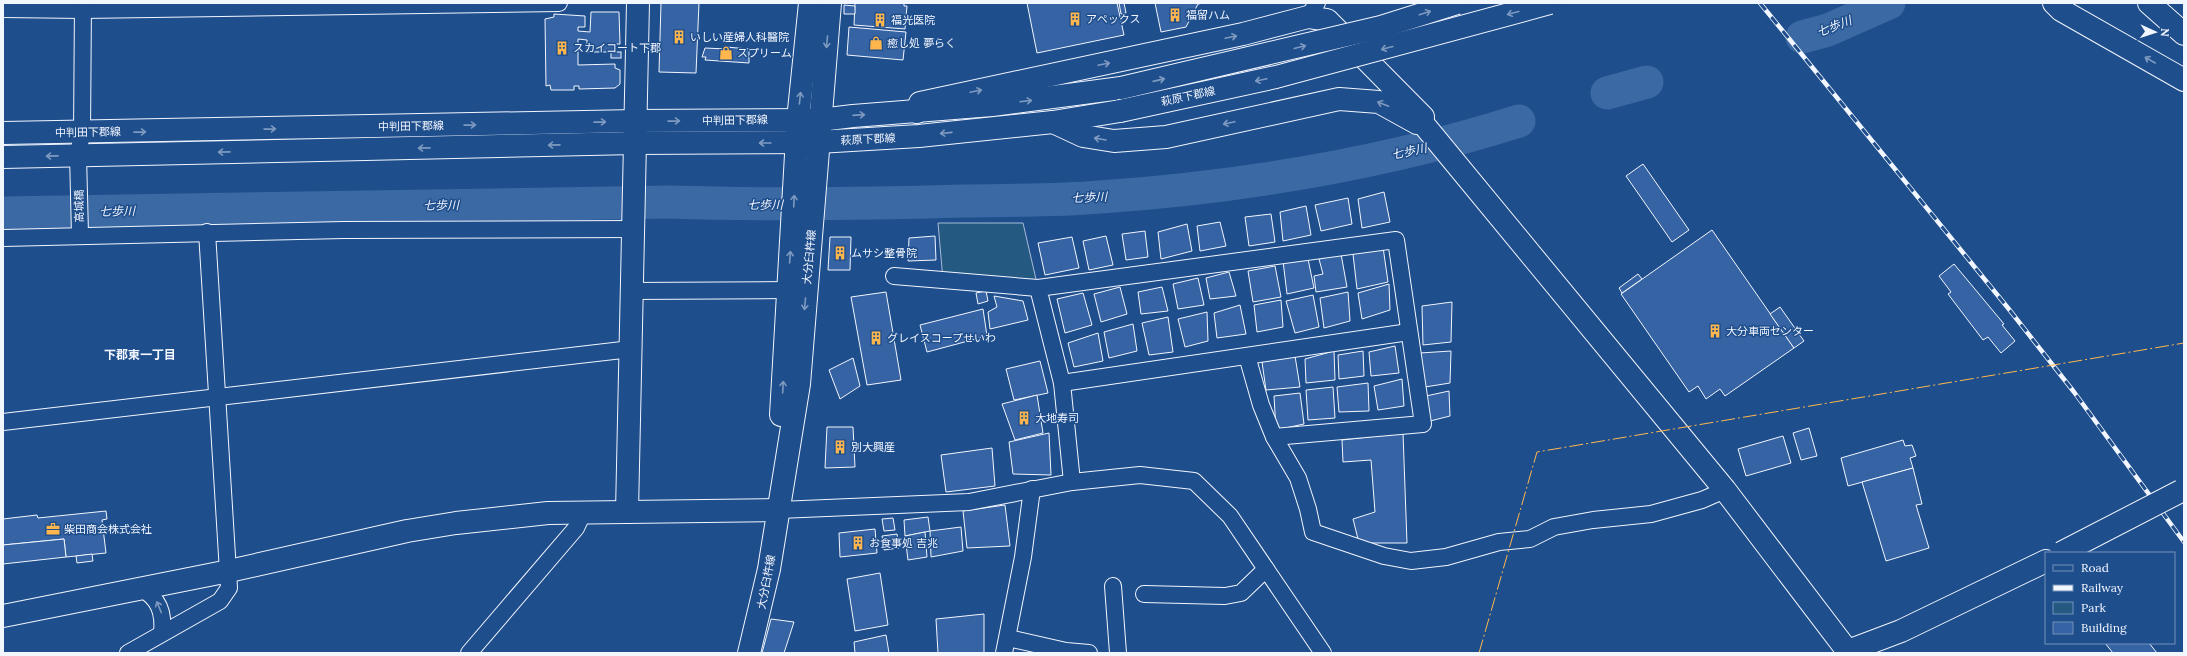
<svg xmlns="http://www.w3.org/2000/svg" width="2187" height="656" viewBox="0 0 2187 656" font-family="Lora,'Noto Sans JP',serif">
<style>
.green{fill:#245a82;stroke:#a8bbd7}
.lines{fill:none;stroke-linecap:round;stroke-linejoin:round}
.river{stroke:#3b69a3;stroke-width:33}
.building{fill:#3563a3;stroke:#f2f6ff}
.street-casing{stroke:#f2f6ff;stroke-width:18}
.secondary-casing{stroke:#f2f6ff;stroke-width:24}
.primary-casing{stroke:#f2f6ff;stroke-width:24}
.street{stroke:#1f4e8c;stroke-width:16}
.secondary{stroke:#1f4e8c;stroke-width:22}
.primary{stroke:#1f4e8c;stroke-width:22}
.rail-casing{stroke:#f2f6ff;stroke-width:4.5}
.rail{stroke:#1f4e8c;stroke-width:3;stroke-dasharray:9;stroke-linecap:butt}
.secondary-bridge-casing{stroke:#f2f6ff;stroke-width:24;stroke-linecap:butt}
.secondary-bridge{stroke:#1f4e8c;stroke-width:22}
.power{stroke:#ffb74d;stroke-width:1;stroke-dasharray:14 3 2 3;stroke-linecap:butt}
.oneway{stroke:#7e9ac0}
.labels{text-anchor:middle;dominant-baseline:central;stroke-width:3;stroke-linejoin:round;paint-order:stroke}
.poi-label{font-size:11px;fill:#f2f6ff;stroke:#1f4e8c;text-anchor:start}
.street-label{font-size:11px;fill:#f2f6ff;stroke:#1f4e8c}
.water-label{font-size:12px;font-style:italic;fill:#f2f6ff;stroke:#1f4e8c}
.neighbourhood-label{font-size:12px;font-weight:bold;fill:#f2f6ff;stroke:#1f4e8c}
</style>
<rect width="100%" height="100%" fill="#1f4e8c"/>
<polygon class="green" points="938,223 1023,223 1038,288 943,280"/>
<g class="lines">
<g class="river">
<polyline points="1802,37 1828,30 1889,3"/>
<polyline points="1607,93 1647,82"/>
<path d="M3,213L670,202C767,205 865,204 963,201C1008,200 1055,201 1100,197C1243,187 1383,164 1519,121"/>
</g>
</g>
<g class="building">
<polygon points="661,3 699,3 696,73 659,72"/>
<polygon points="855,3 904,3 904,6 907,6 905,29 854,25"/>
<polygon points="1027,3 1117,3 1124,35 1037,53"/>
<polygon points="1119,3 1124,3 1126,13 1121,14"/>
<polygon points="1155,3 1204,3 1198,4 1186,27 1161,32"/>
<polygon points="844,5 855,6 855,14 844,14"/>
<polygon points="591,12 619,12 620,44 614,44 614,52 587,52 587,40 578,39 578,65 615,64 615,68 620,70 620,84 615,88 579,89 579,86 574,86 574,90 551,90 550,85 546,86 545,19 554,17 554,14 585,16 585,27 578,27 578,31 590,32"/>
<polygon points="849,27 906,32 903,60 847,55"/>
<polygon points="726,47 749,49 749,63 705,60 706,57 702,57 705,48 726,49"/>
<rect x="611" y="52" width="10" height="6"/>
<polygon points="1643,164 1689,230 1672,242 1626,176"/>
<polygon points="1384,192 1390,222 1362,228 1358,199"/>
<polygon points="1348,198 1352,224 1321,231 1315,205"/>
<polygon points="1306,206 1311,235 1283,241 1280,212"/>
<polygon points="1271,214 1275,242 1249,246 1245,217"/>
<polygon points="1220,222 1226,246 1200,251 1197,226"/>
<polygon points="1187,224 1192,251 1161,259 1158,232"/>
<polygon points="1712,230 1794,348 1725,396 1720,389 1706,399 1698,386 1689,392 1621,294"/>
<polygon points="1145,231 1148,257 1126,260 1122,234"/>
<polygon points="935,236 936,260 908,261 909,238"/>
<polygon points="1106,236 1113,265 1089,270 1083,241"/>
<polygon points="830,237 851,237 850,270 828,270"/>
<polygon points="1072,237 1079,268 1045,275 1038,243"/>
<polygon points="1383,247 1388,282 1357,289 1353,254"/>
<polygon points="1341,254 1347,287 1316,292 1314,276 1323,274 1319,259"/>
<polygon points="1308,259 1314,288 1287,294 1283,261"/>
<polygon points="1954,264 2004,324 2002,325 2015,341 2001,353 1988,337 1983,340 1948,294 1951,292 1939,276"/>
<polygon points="1275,266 1281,297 1253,302 1248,271"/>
<polygon points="1229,272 1236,296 1210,299 1206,278"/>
<polygon points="1638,274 1642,279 1622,293 1619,288"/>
<polygon points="1198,278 1204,305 1178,309 1173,284"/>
<polygon points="1389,284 1390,310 1362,319 1358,293"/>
<polygon points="1120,287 1127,314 1101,322 1094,294"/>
<polygon points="1162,287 1168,311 1141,314 1138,292"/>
<polygon points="986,291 988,301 978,304 976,293"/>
<polygon points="886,292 901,380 867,385 851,297"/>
<polygon points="1348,292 1350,321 1324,328 1320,298"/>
<polygon points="1083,293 1092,325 1065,333 1057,299"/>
<polygon points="1313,295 1319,327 1295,333 1286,301"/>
<polygon points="994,296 1023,301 1028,320 990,329 988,312 997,307"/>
<polygon points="1281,300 1283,327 1257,332 1254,305"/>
<polygon points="1452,302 1451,342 1423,345 1422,306"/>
<polygon points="1240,305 1246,334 1217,338 1214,313"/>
<polygon points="1780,307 1804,341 1794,348 1770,314"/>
<polygon points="983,309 987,336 927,352 920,325"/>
<polygon points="1207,312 1208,341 1185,347 1178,319"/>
<polygon points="1168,317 1173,352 1149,355 1142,323"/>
<polygon points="1133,324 1137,351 1109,358 1104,332"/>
<polygon points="1098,333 1103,361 1074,367 1068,343"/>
<polygon points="1395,346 1399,373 1371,376 1369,352"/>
<polygon points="1334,351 1335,380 1306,383 1305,359"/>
<polygon points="1363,351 1364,376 1339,379 1338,355"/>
<polygon points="1451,351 1450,383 1425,387 1420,353"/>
<polygon points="1295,356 1300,387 1266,390 1262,362"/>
<polygon points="853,358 860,386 840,399 829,370"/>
<polygon points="1040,361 1048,393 1014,400 1006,369"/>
<polygon points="1402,379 1404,406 1378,410 1374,386"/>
<polygon points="1368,383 1369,411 1339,412 1337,387"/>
<polygon points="1333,387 1335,418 1308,420 1306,390"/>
<polygon points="1449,391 1450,416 1430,421 1426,396"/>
<polygon points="1300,393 1304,424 1276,430 1274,396"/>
<polygon points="1037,395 1043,433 1015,440 1002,404"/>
<polygon points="827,427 853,427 855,467 825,468"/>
<polygon points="1809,428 1817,456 1801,460 1793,433"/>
<polygon points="1049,433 1051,475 1013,474 1009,442"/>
<polygon points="1403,433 1407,543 1359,543 1353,519 1375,512 1371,460 1343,462 1342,440"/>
<polygon points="1783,436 1791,463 1746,476 1738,449"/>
<polygon points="1903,440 1905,446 1912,445 1916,456 1910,458 1913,468 1848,486 1841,458"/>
<polygon points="992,448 995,486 946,492 941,455"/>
<polygon points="1913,468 1922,504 1916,505 1929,548 1886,561 1862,482"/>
<polygon points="1005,505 1010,546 967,548 963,511"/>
<polygon points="106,511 107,519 102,520 106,553 66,557 64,539 3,545 3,519 37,515 38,518"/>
<polygon points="928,517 930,531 905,536 904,520"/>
<polygon points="893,518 895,530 884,531 882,519"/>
<polygon points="961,527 963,551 931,557 930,531"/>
<polygon points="875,529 877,553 840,557 839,533"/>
<polygon points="925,532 927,557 908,560 905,536"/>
<polygon points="897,534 899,548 884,550 882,536"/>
<polygon points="64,539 66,557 3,564 3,545"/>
<polygon points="92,554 93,561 77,563 76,556"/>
<polygon points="880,573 888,625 855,631 847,579"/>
<polygon points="984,614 984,653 938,653 936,619"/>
<polygon points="771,619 794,622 784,653 762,653"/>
<polygon points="886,635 889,653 855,653 854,642"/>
<polygon points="2105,643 2149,643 2157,653 2113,653"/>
</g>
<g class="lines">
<g class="street-casing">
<g id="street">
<polyline points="3,9 83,10 559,3"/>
<polyline points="1308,17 1317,3"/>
<polyline points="80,235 78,155 82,133 83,3"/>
<polyline points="3,238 344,230 633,229"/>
<polyline points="894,276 1038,288"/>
<polyline points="632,291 788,290"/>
<polyline points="1247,356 1261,405 1274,437 1298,478 1308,509 1313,532 1384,556 1411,561 1446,557 1499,542 1530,539 1554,527 1593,520 1651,514 1702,500 1725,490"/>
<polyline points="1062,383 1409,332"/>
<polyline points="3,422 631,349"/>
<polyline points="1072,482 1062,383 1038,288 1396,240 1423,424 1274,437"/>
<polyline points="779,510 969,502 1072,482 1140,475 1194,481 1230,516 1323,653"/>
<polyline points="1113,586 1118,653"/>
<path d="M141,588C159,599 164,612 162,633"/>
<polyline points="1144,594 1225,596 1241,593 1266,569"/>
<polyline points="1008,638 1066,651 1089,653"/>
<polyline points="128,653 220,601 229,588 207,232"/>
<polyline points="469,653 576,528 583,513"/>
<polyline points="1004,653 1023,557 1032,489"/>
</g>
</g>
<g class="secondary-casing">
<g id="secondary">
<polyline points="2054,3 2061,10 2184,80"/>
<polyline points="2149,3 2184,34"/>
<polyline points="917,112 920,103 1243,34 1308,17 1327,20 1423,117 1417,123 1379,102 1339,99 1166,137 1114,141 1083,136 1053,122"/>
<polyline points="820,120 853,116 992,105 1121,88"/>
<polyline points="1420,120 1725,490 1849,653"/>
<polyline points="818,142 919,136 1053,122 1120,111"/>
<polyline points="627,512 638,3"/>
<polyline points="3,616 229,571 407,531 456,523 548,513 779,510"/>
<polyline points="1848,651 1901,631 2046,561"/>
</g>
</g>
<g class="primary-casing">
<g id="primary">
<polyline points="3,133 635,121 820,120"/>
<polyline points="3,157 635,143 818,142"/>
<polyline points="781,415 798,120 810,3"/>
<polyline points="749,653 769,569 799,384 830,3"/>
</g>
</g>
<use href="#street" class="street"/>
<use href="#secondary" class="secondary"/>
<use href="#primary" class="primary"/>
<g class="rail-casing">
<polyline id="rail" points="1760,3 2008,308 2074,392 2184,542"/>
</g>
<use href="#rail" class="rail"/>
<g class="secondary-bridge-casing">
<g id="secondary-bridge">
<polyline points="1121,88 1381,27 1457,3"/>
<polyline points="1120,111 1276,77 1550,3"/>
<polyline points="2061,553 2181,491"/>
</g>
</g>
<use href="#secondary-bridge" class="secondary-bridge"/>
<polyline class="power" points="1479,653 1537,452 2184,343"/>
</g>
<defs><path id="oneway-shaft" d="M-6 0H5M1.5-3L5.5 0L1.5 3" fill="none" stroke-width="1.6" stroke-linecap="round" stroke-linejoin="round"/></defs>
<g class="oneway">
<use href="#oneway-shaft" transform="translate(1425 13) rotate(-18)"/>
<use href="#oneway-shaft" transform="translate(1513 13) rotate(165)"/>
<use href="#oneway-shaft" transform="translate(1231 37) rotate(-12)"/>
<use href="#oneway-shaft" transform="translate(827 42) rotate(95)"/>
<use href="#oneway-shaft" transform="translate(1300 47) rotate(-14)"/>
<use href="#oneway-shaft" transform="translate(1387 48) rotate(165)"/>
<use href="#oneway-shaft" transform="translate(2150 60) rotate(-150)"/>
<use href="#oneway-shaft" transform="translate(1104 64) rotate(-12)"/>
<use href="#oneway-shaft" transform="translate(1159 80) rotate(-13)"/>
<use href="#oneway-shaft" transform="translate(1261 80) rotate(168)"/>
<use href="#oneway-shaft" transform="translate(976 91) rotate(-12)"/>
<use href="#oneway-shaft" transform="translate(800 98) rotate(-84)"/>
<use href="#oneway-shaft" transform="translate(1026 101) rotate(-7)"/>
<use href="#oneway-shaft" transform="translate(1383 104) rotate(-159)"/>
<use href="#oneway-shaft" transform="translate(859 115) rotate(-4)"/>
<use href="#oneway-shaft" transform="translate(674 121) rotate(-1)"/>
<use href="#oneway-shaft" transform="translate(600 122) rotate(-1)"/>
<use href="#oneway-shaft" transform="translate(1229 123) rotate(168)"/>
<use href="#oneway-shaft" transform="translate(470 125) rotate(-1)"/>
<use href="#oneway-shaft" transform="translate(270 129) rotate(-1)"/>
<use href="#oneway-shaft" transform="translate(140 132) rotate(-1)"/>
<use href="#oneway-shaft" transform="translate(946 133) rotate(174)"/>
<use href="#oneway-shaft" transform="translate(1100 139) rotate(-170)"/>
<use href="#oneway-shaft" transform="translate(765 143) rotate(180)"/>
<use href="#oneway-shaft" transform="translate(554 145) rotate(179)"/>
<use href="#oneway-shaft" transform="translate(424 148) rotate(179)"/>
<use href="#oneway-shaft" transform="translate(224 152) rotate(179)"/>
<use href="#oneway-shaft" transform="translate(52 156) rotate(179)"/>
<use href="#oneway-shaft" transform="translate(794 201) rotate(-87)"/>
<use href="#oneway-shaft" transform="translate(790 257) rotate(-86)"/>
<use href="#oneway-shaft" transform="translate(805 304) rotate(95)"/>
<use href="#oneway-shaft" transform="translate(783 387) rotate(-87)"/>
<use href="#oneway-shaft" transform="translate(159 607) rotate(-112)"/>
</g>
<defs>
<g id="building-bare" transform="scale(1.08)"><path d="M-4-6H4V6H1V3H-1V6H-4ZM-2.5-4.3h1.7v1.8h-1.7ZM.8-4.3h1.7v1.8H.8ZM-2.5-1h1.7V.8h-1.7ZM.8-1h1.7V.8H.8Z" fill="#ffb74d" stroke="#1f4e8c" stroke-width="2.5" paint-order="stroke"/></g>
<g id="shop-bare" transform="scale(1.08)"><path d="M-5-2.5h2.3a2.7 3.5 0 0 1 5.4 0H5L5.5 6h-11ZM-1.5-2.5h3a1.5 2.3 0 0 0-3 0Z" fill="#ffb74d" stroke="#1f4e8c" stroke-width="2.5" paint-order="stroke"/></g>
<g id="office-bare" transform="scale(1.08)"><path d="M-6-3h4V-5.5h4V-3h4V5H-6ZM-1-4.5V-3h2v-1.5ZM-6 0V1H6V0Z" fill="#ffb74d" stroke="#1f4e8c" stroke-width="2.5" paint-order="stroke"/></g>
</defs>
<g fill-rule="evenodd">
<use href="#building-bare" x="1175" y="15"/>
<use href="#building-bare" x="1075" y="19"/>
<use href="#building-bare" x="880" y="20"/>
<use href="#building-bare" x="679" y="37"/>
<use href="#shop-bare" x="876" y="43"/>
<use href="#building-bare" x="562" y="48"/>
<use href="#shop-bare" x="726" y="53"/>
<use href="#building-bare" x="840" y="253"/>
<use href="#building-bare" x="1715" y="331"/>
<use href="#building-bare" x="876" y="338"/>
<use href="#building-bare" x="1024" y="418"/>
<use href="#building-bare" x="840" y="447"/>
<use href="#office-bare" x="53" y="529"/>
<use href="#building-bare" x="858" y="543"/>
</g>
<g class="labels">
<g class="poi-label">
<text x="1186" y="15">福留ハム</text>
<text x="1086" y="19">アペックス</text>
<text x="891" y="20">福光医院</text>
<text x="690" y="37">いしい産婦人科醫院</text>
<text x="887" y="43">癒し処 夢らく</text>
<text x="573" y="48">スカイコート下郡</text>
<text x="737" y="53">スプリーム</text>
<text x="851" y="253">ムサシ整骨院</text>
<text x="1726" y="331">大分車両センター</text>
<text x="887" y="338">グレイスコープせいわ</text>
<text x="1035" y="418">大地寿司</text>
<text x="851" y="447">別大興産</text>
<text x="64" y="529">柴田商会株式会社</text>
<text x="869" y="543">お食事処 吉兆</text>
</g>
<g class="street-label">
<text transform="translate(1188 96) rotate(-12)">萩原下郡線</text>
<text transform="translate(735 120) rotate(-1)">中判田下郡線</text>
<text transform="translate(411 126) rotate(-1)">中判田下郡線</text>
<text transform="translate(88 132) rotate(-1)">中判田下郡線</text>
<text transform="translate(868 139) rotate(-3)">萩原下郡線</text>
<text transform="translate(79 206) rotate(-91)">高城橋</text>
<text transform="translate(809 257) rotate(-85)">大分臼杵線</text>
<text transform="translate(766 582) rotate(-79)">大分臼杵線</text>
</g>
<g class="water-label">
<text transform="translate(1834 26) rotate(-21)">七歩川</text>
<text transform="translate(1409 151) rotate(-12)">七歩川</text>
<text transform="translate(1089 197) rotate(-2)">七歩川</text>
<text x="765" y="204">七歩川</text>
<text transform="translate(441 205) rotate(-1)">七歩川</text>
<text transform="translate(117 211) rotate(-1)">七歩川</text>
</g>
<g class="neighbourhood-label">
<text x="140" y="354">下郡東一丁目</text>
</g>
</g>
<rect width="2187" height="656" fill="none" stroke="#f2f6ff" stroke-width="8"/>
<rect x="2045" y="552" width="130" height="92" fill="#1f4e8c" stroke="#7391ba"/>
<rect x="2053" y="565" width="20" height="6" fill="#1f4e8c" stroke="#7391ba"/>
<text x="2081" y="572" font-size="12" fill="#f2f6ff">Road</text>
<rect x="2053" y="585" width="20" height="6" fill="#f2f6ff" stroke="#7391ba"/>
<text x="2081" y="592" font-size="12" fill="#f2f6ff">Railway</text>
<rect x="2053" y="602" width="20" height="12" fill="#245a82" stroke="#7391ba"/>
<text x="2081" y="612" font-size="12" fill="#f2f6ff">Park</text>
<rect x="2053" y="622" width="20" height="12" fill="#3563a3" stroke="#7391ba"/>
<text x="2081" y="632" font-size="12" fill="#f2f6ff">Building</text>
<g transform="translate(2155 32) rotate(93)" stroke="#1f4e8c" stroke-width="3" paint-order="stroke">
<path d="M0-3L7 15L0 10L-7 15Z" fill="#f2f6ff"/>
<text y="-6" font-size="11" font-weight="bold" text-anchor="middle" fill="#f2f6ff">N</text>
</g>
</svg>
